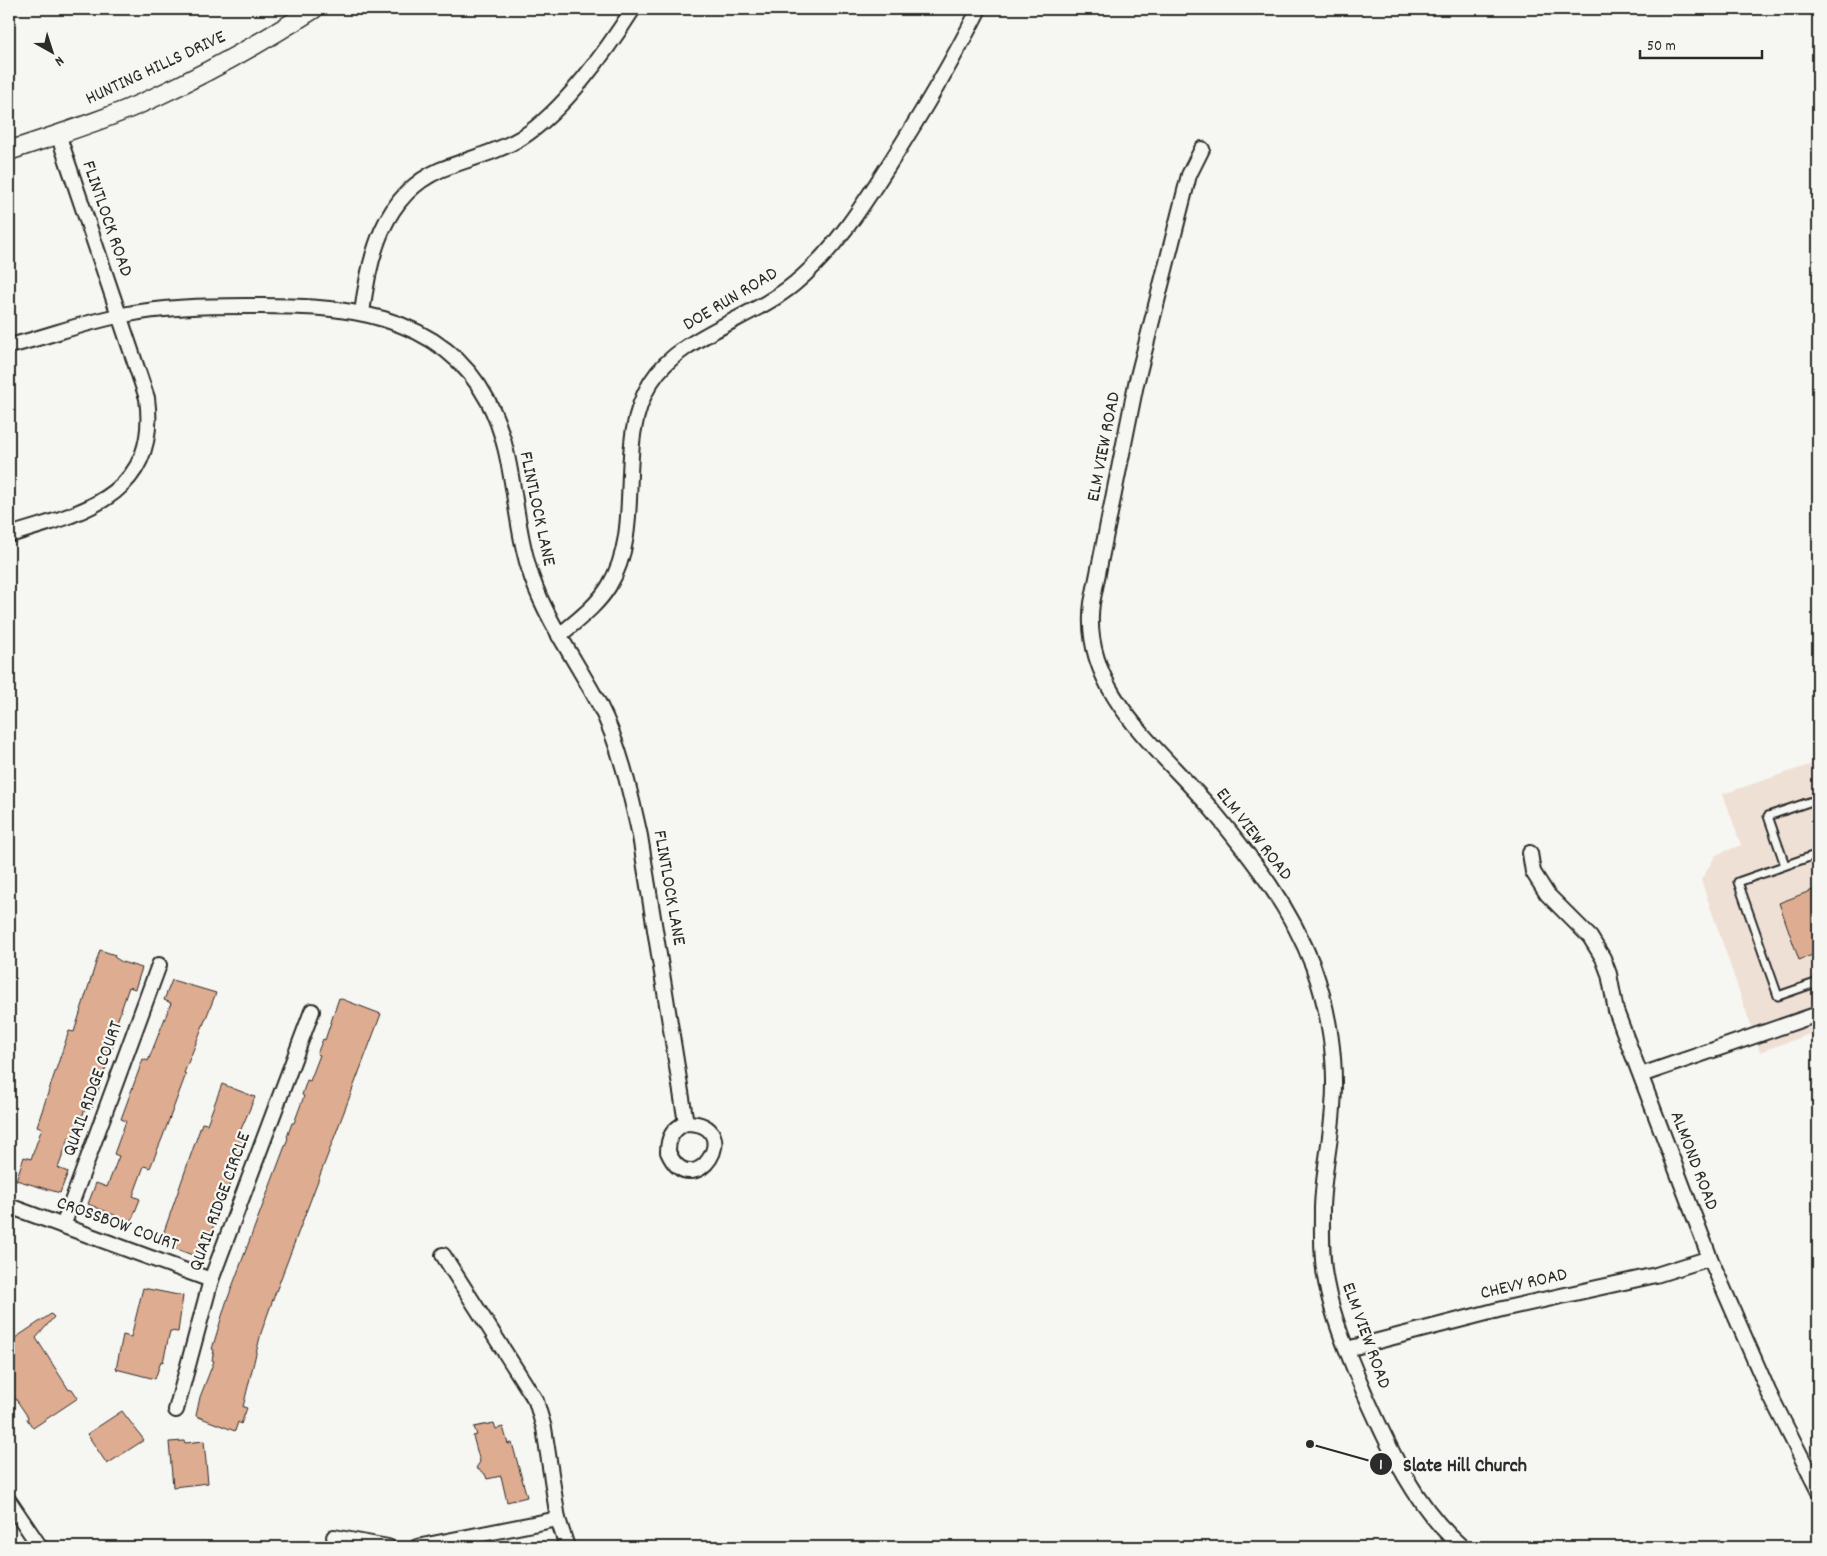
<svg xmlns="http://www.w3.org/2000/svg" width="1827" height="1556" viewBox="0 0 1827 1556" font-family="Dekko,sans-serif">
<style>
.built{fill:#efe0d5}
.building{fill:#deac90;stroke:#2b2b2b}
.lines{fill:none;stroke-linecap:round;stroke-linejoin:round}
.service-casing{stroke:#2b2b2b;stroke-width:11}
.minor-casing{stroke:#2b2b2b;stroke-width:18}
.tertiary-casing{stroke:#2b2b2b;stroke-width:21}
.service{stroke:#f6f6f2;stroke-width:7}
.minor{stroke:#f6f6f2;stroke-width:14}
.tertiary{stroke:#f6f6f2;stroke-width:18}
.labels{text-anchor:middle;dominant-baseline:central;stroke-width:4.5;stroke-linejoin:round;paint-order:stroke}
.street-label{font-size:19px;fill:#2b2b2b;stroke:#f6f6f2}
.leader{fill:none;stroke:#2b2b2b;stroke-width:2}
.callout-dot{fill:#2b2b2b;stroke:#f6f6f2;stroke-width:2}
.mark-label{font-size:15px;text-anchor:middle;font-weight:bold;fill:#fff}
.callout-label{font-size:20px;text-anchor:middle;font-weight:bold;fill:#2b2b2b;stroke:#f6f6f2;stroke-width:4.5;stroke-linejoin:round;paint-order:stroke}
</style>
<rect width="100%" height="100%" fill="#f6f6f2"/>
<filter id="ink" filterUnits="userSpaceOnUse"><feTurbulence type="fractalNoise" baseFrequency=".02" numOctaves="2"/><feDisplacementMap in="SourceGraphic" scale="10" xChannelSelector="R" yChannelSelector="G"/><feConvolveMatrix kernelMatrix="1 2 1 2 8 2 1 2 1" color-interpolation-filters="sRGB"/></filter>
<g filter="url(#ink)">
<polygon class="built" points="1818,762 1818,1031 1760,1052 1701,880 1716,855 1741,845 1723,794"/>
<g class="building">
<polygon points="1818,888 1818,953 1799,960 1779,903"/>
<polygon points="100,950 115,955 114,957 122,962 142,968 135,989 129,987 109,1045 113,1046 92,1108 86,1106 74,1140 69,1138 58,1168 68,1172 60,1193 16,1180 24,1157 31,1159 42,1128 37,1126 48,1093 69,1031 74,1032"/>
<polygon points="172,980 216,993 184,1073 186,1074 163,1136 150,1168 144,1166 133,1196 140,1199 131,1222 88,1204 96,1183 107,1187 119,1156 114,1154 126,1121 121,1119 143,1059 148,1061 171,1003 164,1000"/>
<polygon points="339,998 381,1014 272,1302 261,1333 243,1407 247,1408 241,1424 238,1422 235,1431 196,1416 200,1397 214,1361 212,1360 214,1350 212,1349 226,1303 288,1138 287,1137 292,1123 294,1123 304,1096 302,1095 307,1080 310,1081 320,1055 317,1054 323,1039 325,1040"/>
<polygon points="222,1084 255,1097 238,1136 246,1139 228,1180 231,1181 226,1197 223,1197 209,1239 207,1238 198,1257 160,1243 202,1123 207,1124"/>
<polygon points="143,1288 183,1296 178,1332 170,1331 163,1362 161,1361 155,1379 116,1369 123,1335 131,1337"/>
<polygon points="51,1314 54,1317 36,1338 69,1390 72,1389 78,1398 33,1428 27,1419 28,1417 9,1389 9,1342"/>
<polygon points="122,1411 144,1440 107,1464 87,1434"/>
<polygon points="494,1423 496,1429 503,1427 508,1444 512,1443 527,1497 507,1502 501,1476 487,1479 485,1474 476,1468 480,1462 473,1436 477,1435 474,1427"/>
<polygon points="184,1441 185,1443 204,1441 208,1483 173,1487 169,1442"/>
</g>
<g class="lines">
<g class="service-casing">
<g id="service">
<polyline points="1818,854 1738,882 1778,996 1818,982"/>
<polyline points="1785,865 1768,816 1818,799"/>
</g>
</g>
<g class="minor-casing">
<g id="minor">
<path d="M1202,149L1189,175L1136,384L1092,603C1080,692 1162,750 1213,811C1252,858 1291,908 1313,966C1329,1010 1337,1061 1333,1107C1331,1141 1323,1174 1322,1208C1322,1232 1321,1258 1326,1282C1333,1320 1349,1356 1364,1392C1389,1448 1415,1507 1462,1547"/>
<path d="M362,313C369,257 383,195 440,170C467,159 496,153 521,138C563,112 607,50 633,9"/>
<path d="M9,346C47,337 84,322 123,315C163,307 204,306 246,306C338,305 440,310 488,401C516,453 512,521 532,578C548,623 577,662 599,704C620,745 630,791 640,836L686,1123C673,1129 668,1137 668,1152C693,1208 748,1123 686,1123"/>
<path d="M9,535C82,513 160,496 147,398L58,134"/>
<path d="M559,636C576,621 597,606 609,586C646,525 613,443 651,382C679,336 752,319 794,284C834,251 862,207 890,163C922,113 952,62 979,9"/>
<polyline points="1530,853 1533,872 1547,894 1590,937 1603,958 1609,974 1616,1011 1710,1258 1769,1393 1818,1490"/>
<polyline points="1641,1075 1818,1014"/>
<polyline points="9,1206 211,1280"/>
<polyline points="63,1226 159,965"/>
<polyline points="443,1255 536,1401 544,1428 558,1519 567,1547"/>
<polyline points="1347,1349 1502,1309 1656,1275 1710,1258"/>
<polyline points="176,1410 211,1280 312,1011"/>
<polyline points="9,1501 40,1547"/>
<polyline points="334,1537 388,1547"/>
<polyline points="417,1547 558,1519"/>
</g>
</g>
<g class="tertiary-casing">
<path id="tertiary" d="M9,151C56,135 105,120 151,99C208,73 261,43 314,9"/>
</g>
<use href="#service" class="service"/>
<use href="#minor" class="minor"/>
<use href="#tertiary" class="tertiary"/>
</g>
</g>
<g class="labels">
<g class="street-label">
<text transform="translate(156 69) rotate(-25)">HUNTING HILLS DRIVE</text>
<text transform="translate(106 219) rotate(71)">FLINTLOCK ROAD</text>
<text transform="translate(731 300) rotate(-31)">DOE RUN ROAD</text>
<text transform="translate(1105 447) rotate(-79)">ELM VIEW ROAD</text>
<text transform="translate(536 509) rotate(78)">FLINTLOCK LANE</text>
<text transform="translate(1253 835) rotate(52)">ELM VIEW ROAD</text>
<text transform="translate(668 888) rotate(80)">FLINTLOCK LANE</text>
<text transform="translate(94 1089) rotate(-70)">QUAIL RIDGE COURT</text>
<text transform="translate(1693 1161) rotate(69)">ALMOND ROAD</text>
<text transform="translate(221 1202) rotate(-70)">QUAIL RIDGE CIRCLE</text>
<text transform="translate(117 1225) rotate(20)">CROSSBOW COURT</text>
<text transform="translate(1524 1285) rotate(-13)">CHEVY ROAD</text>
<text transform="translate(1365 1336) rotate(70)">ELM VIEW ROAD</text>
</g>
</g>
<path class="leader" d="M1310 1444L1381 1464"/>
<g class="callout-dot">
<circle cx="1310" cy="1444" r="5"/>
<circle cx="1381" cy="1464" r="12"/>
</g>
<g class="mark-label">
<text x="1381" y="1469">1</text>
</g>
<g class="callout-label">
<text x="1465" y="1471">Slate Hill Church</text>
</g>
<rect width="1827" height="1556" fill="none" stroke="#f6f6f2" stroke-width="30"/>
<rect x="15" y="15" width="1797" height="1526" fill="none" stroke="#2b2b2b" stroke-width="2" filter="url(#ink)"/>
<g transform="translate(52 52) rotate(141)" stroke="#f6f6f2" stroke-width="4" paint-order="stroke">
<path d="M0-4L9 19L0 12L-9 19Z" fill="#2b2b2b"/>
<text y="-8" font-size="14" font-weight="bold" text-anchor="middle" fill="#2b2b2b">N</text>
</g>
<path d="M1640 50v8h122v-8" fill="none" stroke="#2b2b2b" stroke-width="2.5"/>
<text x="1647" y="50" font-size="15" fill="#2b2b2b" stroke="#f6f6f2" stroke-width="4" paint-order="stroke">50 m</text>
</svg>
